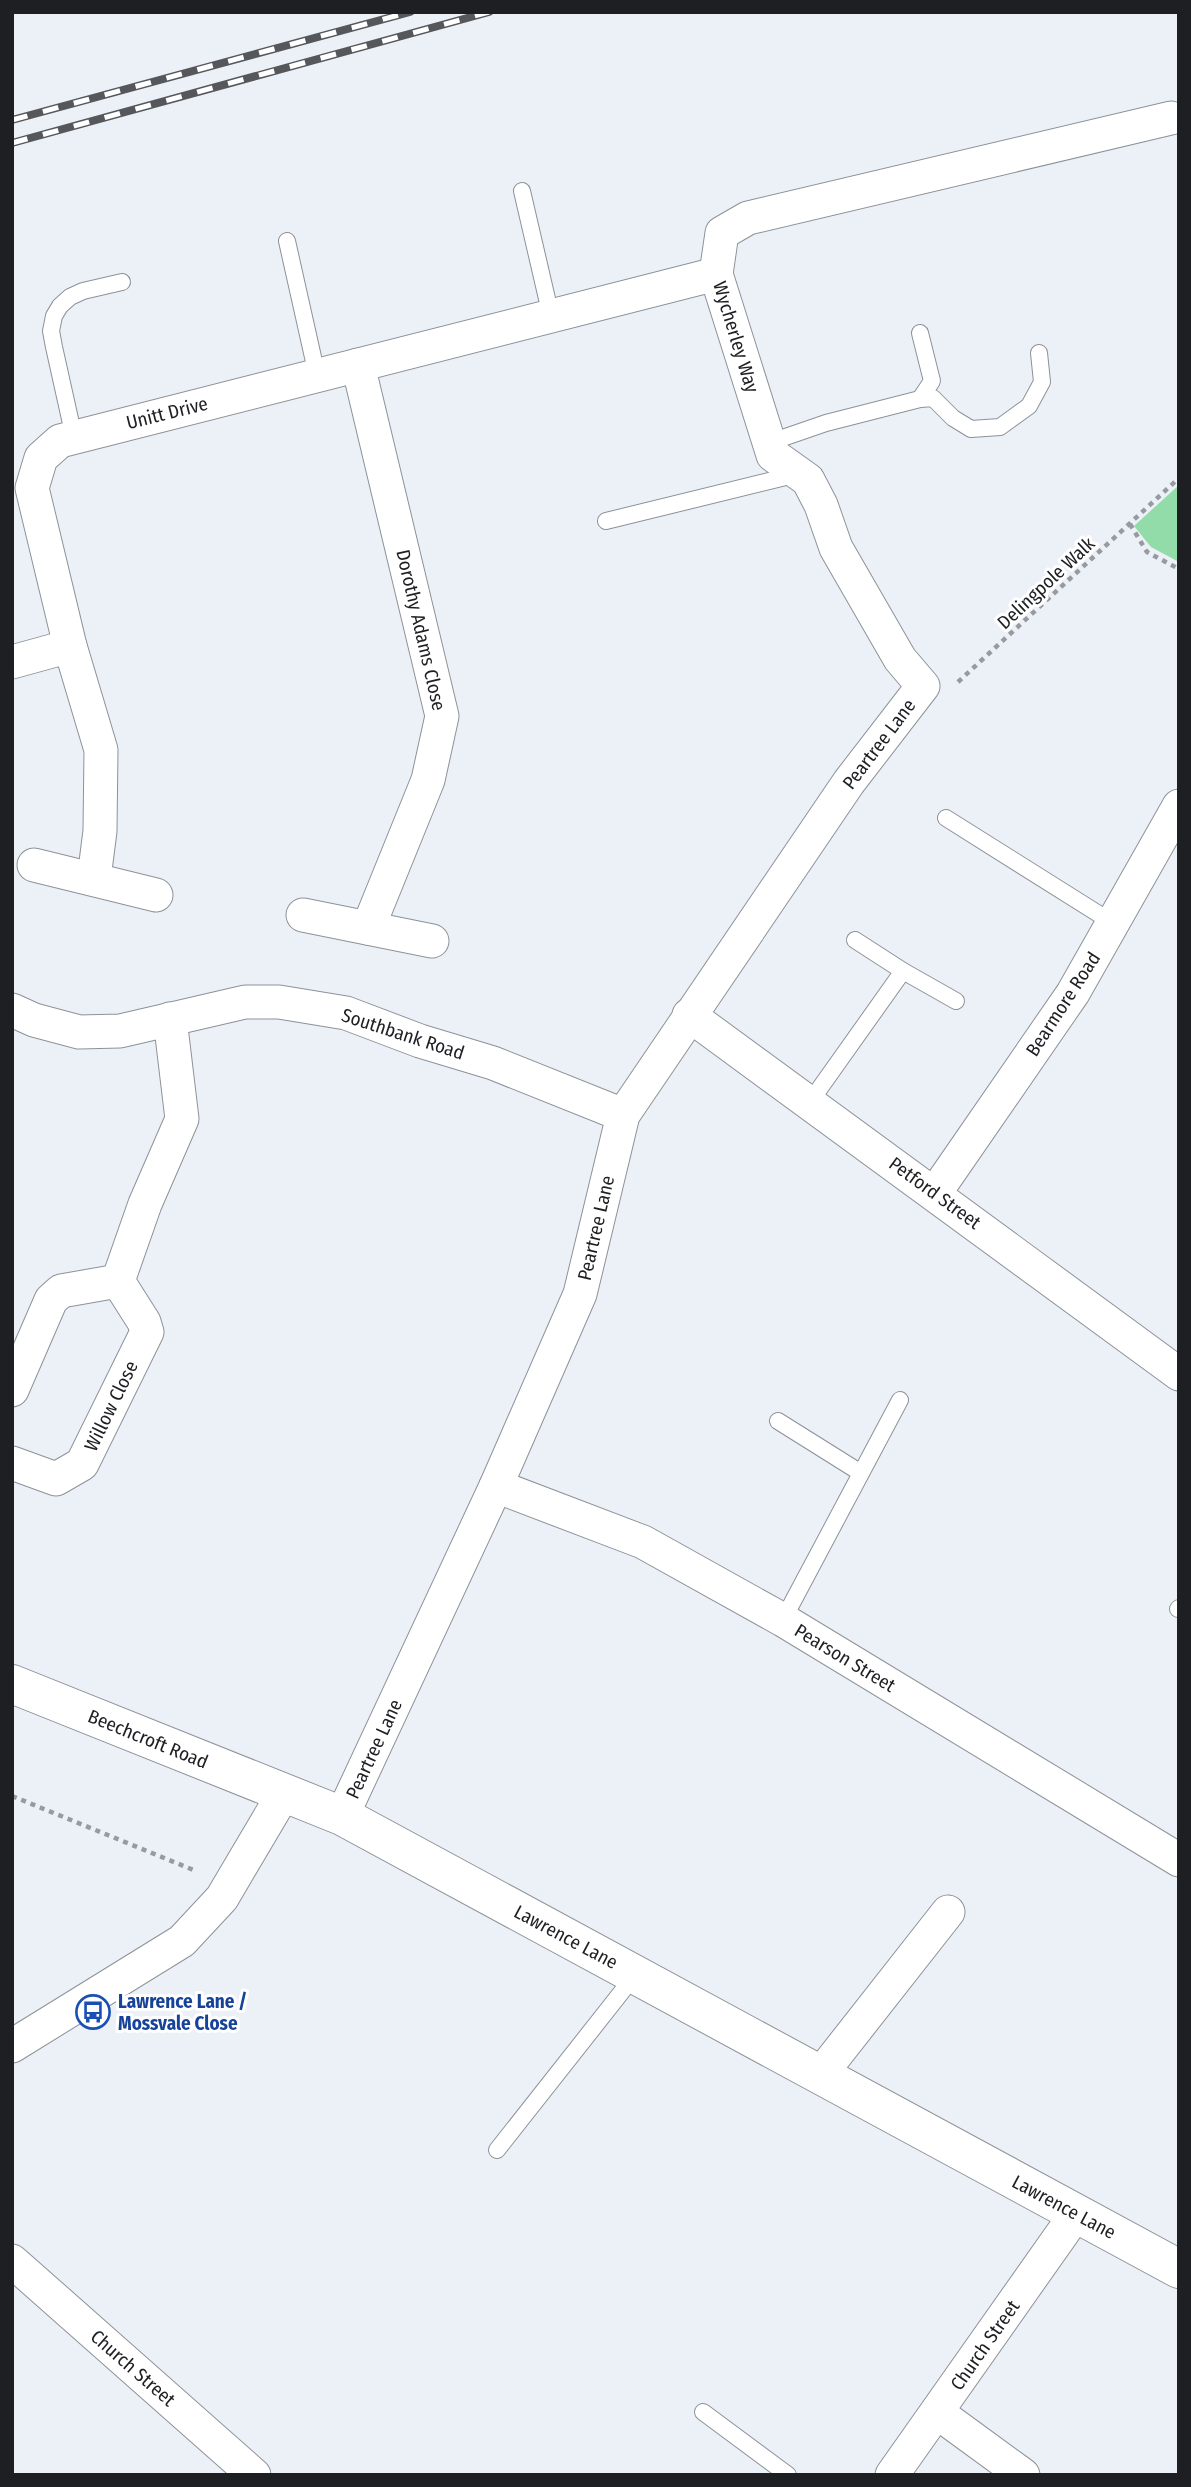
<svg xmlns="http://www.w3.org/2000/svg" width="1191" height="2487" viewBox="0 0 1191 2487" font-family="'Fira Sans Condensed',sans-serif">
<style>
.green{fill:#91dca8}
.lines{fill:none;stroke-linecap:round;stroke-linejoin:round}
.service-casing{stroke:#8d9299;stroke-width:18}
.minor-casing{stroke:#8d9299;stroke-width:35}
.tertiary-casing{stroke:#8d9299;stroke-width:40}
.path{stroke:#979a9f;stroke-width:4.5;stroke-dasharray:5 5;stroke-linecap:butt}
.service{stroke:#fff;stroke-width:16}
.minor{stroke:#fff;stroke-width:33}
.tertiary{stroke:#fff;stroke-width:38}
.rail-casing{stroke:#55575b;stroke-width:8}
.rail{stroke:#fff;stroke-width:5;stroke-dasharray:16;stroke-linecap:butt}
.labels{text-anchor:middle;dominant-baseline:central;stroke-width:6;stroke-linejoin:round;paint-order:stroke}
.street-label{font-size:19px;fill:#1e1f22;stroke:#fff}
.transit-label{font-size:19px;font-weight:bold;fill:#164399;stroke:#fff;text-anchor:start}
</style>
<rect width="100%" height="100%" fill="#ecf1f8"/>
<polygon class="green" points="1179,485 1179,562 1151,547 1134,526"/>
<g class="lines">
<g class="service-casing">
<g id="service">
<polyline points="522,191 551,316"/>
<polyline points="287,241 317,375"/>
<polyline points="920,399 932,381 920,333"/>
<polyline points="74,437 54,347 51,331 54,316 60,306 70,297 83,291 122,282"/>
<polyline points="768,443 826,423 920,399 933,398 953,418 971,429 1000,427 1029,406 1042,382 1039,353"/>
<polyline points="606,521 798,474"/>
<polyline points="946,818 1113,923"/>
<polyline points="855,940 903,971 956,1001"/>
<polyline points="810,1102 903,971"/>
<polyline points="778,1421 861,1473"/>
<polyline points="1178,1609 1179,1608"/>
<polyline points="783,1620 900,1400"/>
<polyline points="497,2150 635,1975"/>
<polyline points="703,2412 788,2475"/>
</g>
</g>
<g class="minor-casing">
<g id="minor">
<polyline points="358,365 442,716 428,780 368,928"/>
<polyline points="12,662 70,646"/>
<polyline points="34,865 156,895"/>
<polyline points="94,878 100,831 101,750 70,646 32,488 41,458 60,441 716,274"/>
<polyline points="303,915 432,941"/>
<polyline points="12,1010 34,1020 79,1032 120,1031 245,1002 279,1002 346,1013 420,1041 493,1063 623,1115"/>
<polyline points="689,1015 1179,1374"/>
<polyline points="935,1193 1073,993 1179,806"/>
<polyline points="118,1281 145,1204 182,1119 170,1019"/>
<polyline points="12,1390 51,1300 61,1291 118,1281"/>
<polyline points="12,1463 56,1479 82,1464 147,1332 144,1322 118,1281"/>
<polyline points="496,1486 643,1542 783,1620 1179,1860"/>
<polyline points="342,1816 496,1486 580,1294 623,1115 849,782 923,686 900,659 836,548 821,505 808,480 773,455 716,274 722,233 748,218 1171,118"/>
<polyline points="12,2046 182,1941 222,1898 284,1793"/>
<polyline points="820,2075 948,1912"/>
<polyline points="12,2261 254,2475"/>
<polyline points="938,2413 1023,2475"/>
<polyline points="892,2475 1076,2214"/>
</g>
</g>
<g class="tertiary-casing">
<polyline id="tertiary" points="12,1684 342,1816 1179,2269"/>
</g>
<g class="path">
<polyline points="1130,524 1147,552 1179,569"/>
<polyline points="958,682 1179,478"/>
<polyline points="12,1796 196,1871"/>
</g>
<use href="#service" class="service"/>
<use href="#minor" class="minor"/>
<use href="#tertiary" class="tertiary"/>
<g class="rail-casing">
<g id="rail">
<polyline points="12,120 410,12"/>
<polyline points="12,143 489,12"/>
</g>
</g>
<use href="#rail" class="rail"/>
</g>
<defs>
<g id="bus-ring" transform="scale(1.75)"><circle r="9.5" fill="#fff" stroke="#1a4fb4" stroke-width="1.5"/><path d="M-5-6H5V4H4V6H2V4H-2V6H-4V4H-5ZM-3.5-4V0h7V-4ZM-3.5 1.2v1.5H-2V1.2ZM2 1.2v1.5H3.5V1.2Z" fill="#1a4fb4"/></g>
</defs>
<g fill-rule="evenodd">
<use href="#bus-ring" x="93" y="2012"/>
</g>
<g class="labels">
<g class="street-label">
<text transform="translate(736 337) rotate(73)">Wycherley Way</text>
<text transform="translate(167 413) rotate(-14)">Unitt Drive</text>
<text transform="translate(1046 583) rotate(-43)">Delingpole Walk</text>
<text transform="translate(421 630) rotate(77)">Dorothy Adams Close</text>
<text transform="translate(879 744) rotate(-53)">Peartree Lane</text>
<text transform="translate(1063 1004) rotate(-57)">Bearmore Road</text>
<text transform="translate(403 1034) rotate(18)">Southbank Road</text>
<text transform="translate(935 1193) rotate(36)">Petford Street</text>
<text transform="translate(596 1228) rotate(-77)">Peartree Lane</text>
<text transform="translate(111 1406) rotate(-64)">Willow Close</text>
<text transform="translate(845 1658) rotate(31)">Pearson Street</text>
<text transform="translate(148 1739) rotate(22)">Beechcroft Road</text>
<text transform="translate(374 1749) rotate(-65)">Peartree Lane</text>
<text transform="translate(566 1937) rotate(28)">Lawrence Lane</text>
<text transform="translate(1064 2207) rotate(28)">Lawrence Lane</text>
<text transform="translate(985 2345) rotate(-55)">Church Street</text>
<text transform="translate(133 2368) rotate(41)">Church Street</text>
</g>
<g class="transit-label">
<text x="118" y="2001">Lawrence Lane /<tspan x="118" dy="22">Mossvale Close</tspan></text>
</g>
</g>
<rect width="1191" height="2487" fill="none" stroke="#1e1f22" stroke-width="28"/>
</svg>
